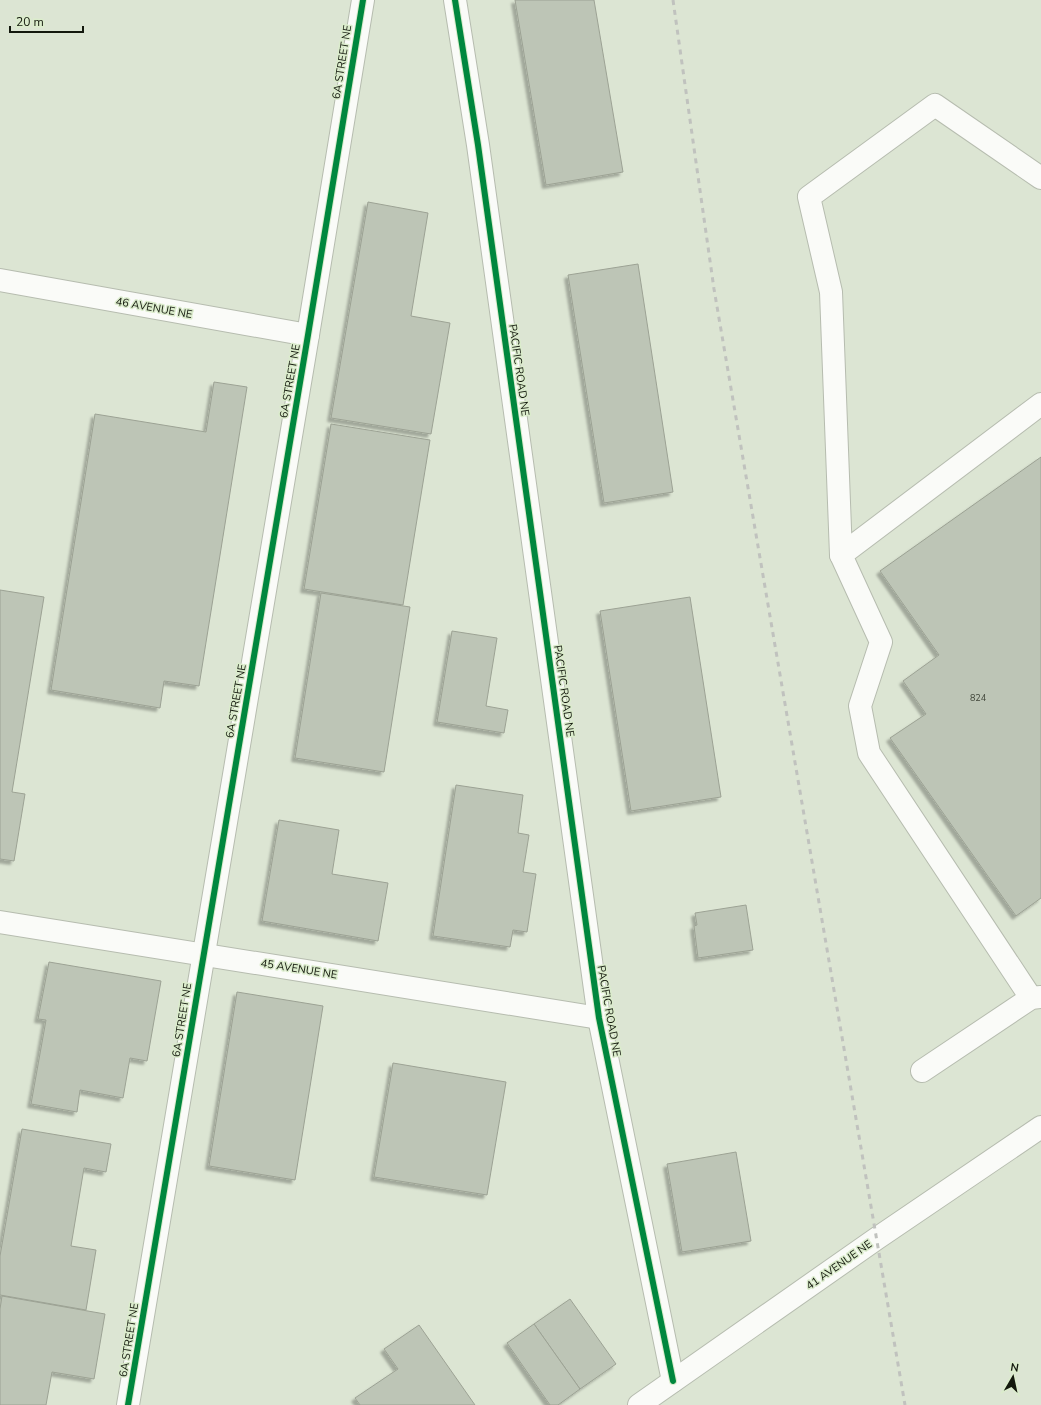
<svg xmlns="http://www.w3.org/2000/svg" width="1041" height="1405" viewBox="0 0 1041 1405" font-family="'Nunito Sans',sans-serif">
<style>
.building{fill:#bdc5b6;stroke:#9ca294;filter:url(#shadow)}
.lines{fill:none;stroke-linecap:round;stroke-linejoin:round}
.minor-casing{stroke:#b6bcaf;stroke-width:24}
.minor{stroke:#fafbf8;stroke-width:22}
.rail{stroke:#c0c2be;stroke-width:3;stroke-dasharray:5 5;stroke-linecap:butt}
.cycleway-casing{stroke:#dbeccc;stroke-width:8}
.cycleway{stroke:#00873e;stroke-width:6}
.labels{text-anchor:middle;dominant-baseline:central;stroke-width:3;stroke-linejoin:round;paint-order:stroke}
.number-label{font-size:9px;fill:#3e4337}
.street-label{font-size:11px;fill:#13180d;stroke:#dbeccc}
</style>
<defs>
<filter id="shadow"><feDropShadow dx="-3.5" dy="3.5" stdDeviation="1" flood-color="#0004"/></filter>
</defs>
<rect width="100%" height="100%" fill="#dce5d3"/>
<g class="building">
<polygon points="515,0 594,0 623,172 546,185"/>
<polygon points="368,202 428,213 411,316 450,323 431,434 331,418"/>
<polygon points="638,264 673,492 604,503 568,275"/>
<polygon points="214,382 247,387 199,686 164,681 160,708 51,690 95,414 206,432"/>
<polygon points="331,424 430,440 403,605 304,589"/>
<polygon points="1041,457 1041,898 1016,916 890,738 926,714 903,681 939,655 880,571"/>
<polygon points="0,590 44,597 12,792 25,794 14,861 0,859"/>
<polygon points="321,593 410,607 384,772 295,758"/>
<polygon points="690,597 721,797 631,811 600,611"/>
<polygon points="452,631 497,638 486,706 508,710 504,733 437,722"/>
<polygon points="456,785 523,795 518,833 529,835 523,872 536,874 527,932 513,930 510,947 433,936"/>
<polygon points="279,820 339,830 332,874 388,883 378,941 262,921"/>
<polygon points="746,905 753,950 698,958 694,926 697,925 695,913"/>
<polygon points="49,962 161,981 147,1061 130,1058 123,1098 80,1090 77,1112 31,1104 46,1020 38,1019"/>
<polygon points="237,992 323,1006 295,1180 209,1166"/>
<polygon points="393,1063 506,1082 487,1195 374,1177"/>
<polygon points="22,1129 111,1144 106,1172 84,1168 71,1246 96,1250 86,1310 0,1295 0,1256"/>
<polygon points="736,1152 751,1241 682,1252 667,1164"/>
<polygon points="2,1296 105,1314 94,1379 52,1372 46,1405 0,1405 0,1309"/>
<polygon points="570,1299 616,1364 580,1389 534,1324"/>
<polygon points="534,1324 580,1389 558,1405 550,1405 507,1343"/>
<polygon points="419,1325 475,1405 360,1405 355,1398 398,1369 384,1349"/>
</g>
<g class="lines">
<g class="minor-casing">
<g id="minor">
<polyline points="455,0 478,145 599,1018 673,1381"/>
<polyline points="0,280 308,335"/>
<polyline points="841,555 831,292 809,197 935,105 1041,178"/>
<polyline points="0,922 599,1018"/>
<polyline points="1031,998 869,753 860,706 881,642 841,555 1041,404"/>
<polyline points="922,1071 1031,998 1041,997"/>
<polyline points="128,1405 308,335 363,0"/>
<polyline points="639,1405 876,1239 1041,1127"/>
</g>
</g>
<use href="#minor" class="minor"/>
<polyline class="rail" points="673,0 714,289 905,1405"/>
<g class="cycleway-casing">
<g id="cycleway">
<polyline points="455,0 478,145 599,1018 673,1381"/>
<polyline points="128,1405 308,335 363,0"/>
</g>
</g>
<use href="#cycleway" class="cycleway"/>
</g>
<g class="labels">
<g class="number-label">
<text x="978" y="698">824</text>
</g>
<g class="street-label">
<text transform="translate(342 62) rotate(-81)">6A STREET NE</text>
<text transform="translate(154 308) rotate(10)">46 AVENUE NE</text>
<text transform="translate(519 370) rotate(82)">PACIFIC ROAD NE</text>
<text transform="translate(290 381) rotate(-80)">6A STREET NE</text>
<text transform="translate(564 691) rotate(82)">PACIFIC ROAD NE</text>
<text transform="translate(236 701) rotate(-80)">6A STREET NE</text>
<text transform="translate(299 969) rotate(9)">45 AVENUE NE</text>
<text transform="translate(609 1011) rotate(80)">PACIFIC ROAD NE</text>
<text transform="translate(182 1020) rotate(-81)">6A STREET NE</text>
<text transform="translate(839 1265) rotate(-35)">41 AVENUE NE</text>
<text transform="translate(129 1340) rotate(-81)">6A STREET NE</text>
</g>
</g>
<g transform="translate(1013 1377) rotate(9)" stroke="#dbeccc" stroke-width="3" paint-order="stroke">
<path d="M0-3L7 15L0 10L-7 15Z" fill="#13180d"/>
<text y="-6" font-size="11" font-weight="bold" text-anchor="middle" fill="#13180d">N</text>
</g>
<path d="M10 26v6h73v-6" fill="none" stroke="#13180d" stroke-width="2"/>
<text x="16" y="26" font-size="12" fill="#13180d" stroke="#dbeccc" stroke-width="3" paint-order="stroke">20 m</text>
</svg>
